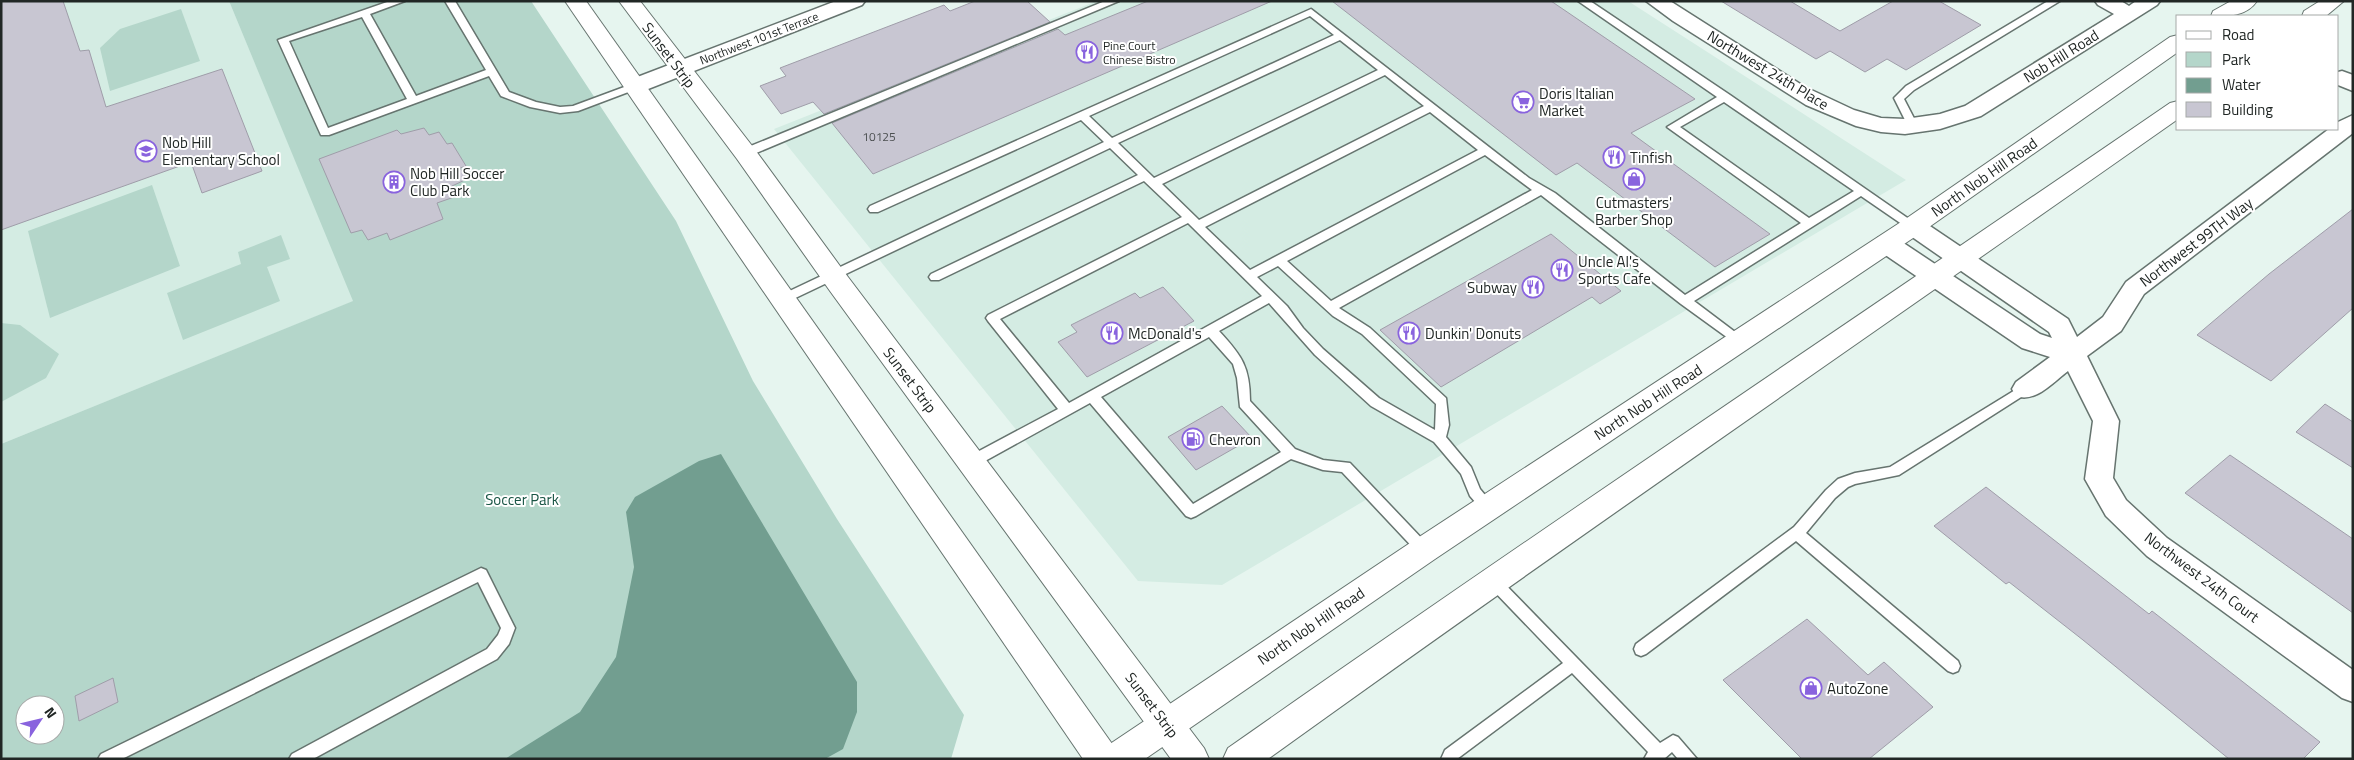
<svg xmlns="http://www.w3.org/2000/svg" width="2354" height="760" viewBox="0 0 2354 760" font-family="'Titillium Web',sans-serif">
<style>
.built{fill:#d4ece3}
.green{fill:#b4d6ca;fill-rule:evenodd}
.water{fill:#729e90}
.building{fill:#c8c6d2;stroke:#9f9da9}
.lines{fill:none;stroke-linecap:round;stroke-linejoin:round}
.service-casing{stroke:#66746f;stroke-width:3}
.minor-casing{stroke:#66746f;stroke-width:3}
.tertiary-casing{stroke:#66746f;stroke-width:2}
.secondary-casing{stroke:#66746f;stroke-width:2}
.service{fill:#fff;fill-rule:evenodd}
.minor{fill:#fff;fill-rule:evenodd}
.tertiary{fill:#fff;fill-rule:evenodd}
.secondary{fill:#fff;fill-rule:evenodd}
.labels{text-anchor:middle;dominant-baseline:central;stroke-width:4;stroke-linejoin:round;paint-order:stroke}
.far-street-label{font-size:12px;fill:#212725;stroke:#fff}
.far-poi-label{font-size:12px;fill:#212725;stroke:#fff;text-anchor:start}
.number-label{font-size:12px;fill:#4b4f50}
.street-label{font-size:15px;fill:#212725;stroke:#fff}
.poi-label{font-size:15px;fill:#212725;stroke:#fff;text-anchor:start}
.park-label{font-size:15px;fill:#185444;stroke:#fff}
</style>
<rect width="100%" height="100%" fill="#e6f5ef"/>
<g class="built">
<polygon points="1,1 229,1 354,301 1,444"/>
<polygon points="1097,1 1628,1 1906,180 1222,585 1138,581 774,129"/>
</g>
<g class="green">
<path d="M229,1H531L676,221L753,381L837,519L964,715L951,759H1V444L353,301ZM25,705H55V735H25Z"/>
<polygon points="181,9 200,61 110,91 100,48 120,29"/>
<polygon points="152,185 180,266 50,318 28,231"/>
<polygon points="281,235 290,259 267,267 280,301 183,340 167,293 241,264 238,252"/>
<polygon points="1,323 20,325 59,354 46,378 1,402"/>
</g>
<polygon class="water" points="721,454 857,682 857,712 843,749 825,759 505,759 580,712 616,657 634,567 626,512 635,497 699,461"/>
<g class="building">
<polygon points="1,1 63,1 80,51 89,50 106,107 222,69 262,171 202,193 191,162 1,230"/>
<polygon points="975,1 1027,1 1050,22 824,114 813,102 781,114 760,86 786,76 780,68 944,5 950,11"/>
<polygon points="1148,1 1272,1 873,174 832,123 1058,29 1065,35"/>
<polygon points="1332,1 1551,1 1695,99 1631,133 1770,234 1715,267 1577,163 1556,175"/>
<polygon points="1721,1 1790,1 1840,31 1893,1 1939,1 1981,25 1906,70 1887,59 1865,72 1830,51 1816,59"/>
<polygon points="424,128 429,135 439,132 447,144 452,143 466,166 460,168 467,179 452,186 457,196 437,203 443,219 390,240 387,233 368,240 362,230 351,233 319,159 397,130 401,134"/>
<polygon points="2353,209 2353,308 2271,381 2197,335 2269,274"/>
<polygon points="1551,234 1621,291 1600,304 1592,297 1441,387 1380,330"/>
<polygon points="1163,287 1194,321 1087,377 1058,342 1077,332 1071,325 1135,293 1140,298"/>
<polygon points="2325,404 2353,422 2353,468 2296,432"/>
<polygon points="1222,406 1252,438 1196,470 1168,437"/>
<polygon points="2230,455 2353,539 2353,613 2185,493"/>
<polygon points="1986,487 2149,614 2152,611 2320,742 2303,759 2229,759 2083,640 2009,582 2006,584 1934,526"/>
<polygon points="1807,619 1868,675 1884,662 1933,707 1869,759 1802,759 1723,680"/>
<polygon points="113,678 118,702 79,721 75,696"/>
</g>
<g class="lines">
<g class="service-casing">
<g id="service">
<path d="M390,1H405L370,14L416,96L486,70L445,1H455L509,92L536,102L560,107L573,106L635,83L640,86L639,88L578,111L560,113L530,107L501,96L489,76L329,135H321L278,40ZM362,17L407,99L328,128L289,41Z"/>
<polygon points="1105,1 1119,1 749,156 745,157 740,153 741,150"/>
<path d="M1578,1H1590L1730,95L1919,226L1917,229H1909L1861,196L1694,301L1743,338L1745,341L1743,344L1739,346L1681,304L1541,195L1339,308L1370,328L1446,398L1449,425L1446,437L1471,467L1480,489L1495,507L1493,511L1488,513L1483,511L1470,496L1461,474L1434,442L1371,406L1315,355L1269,303L1219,331C1242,356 1250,367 1250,401L1295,449L1323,460L1350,463L1429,546L1431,550L1429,554L1424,556L1419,554L1342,472L1323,470L1291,459L1196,516L1191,518L1186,516L1090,403L976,466L971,467L966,466L964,462L966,458L1058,409L988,321L986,318L988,315L1182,217L1144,181L939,280H931L929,277L931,274L1138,175L1110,148L787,302L783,303L777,299L779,296L1104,142L1081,120L878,212H870L868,209L870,206L1311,9L1529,178L1555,193L1685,295L1801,223L1667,127L1717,97ZM1310,16L1334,35L1112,138L1089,116ZM1340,40L1378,70L1154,178L1118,143ZM1385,75L1424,106L1199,220L1162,184ZM1724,102L1854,191L1809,218L1680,127ZM1430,112L1478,150L1250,270L1205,227ZM1485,155L1532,190L1331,301L1287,261ZM1188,223L1262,296L1069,403L1000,319ZM1278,266L1333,316L1362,334L1436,404L1435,430L1379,398L1323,349L1303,328L1287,306L1257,277ZM1209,337L1233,364L1237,378L1240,407L1281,452L1193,504L1101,397Z"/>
<polygon points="2048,1 2060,1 1914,90 1904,99 1918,126 1913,129 1909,128 1894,98 1906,86"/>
<polygon points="2025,384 2029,386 2031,389 2029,392 1899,475 1855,484 1848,487 1835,498 1806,533 1958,661 1960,666 1958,671 1953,673 1948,671 1796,541 1646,654 1641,656 1636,654 1634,649 1636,644 1794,527 1826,490 1838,479 1855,473 1890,467"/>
<polygon points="481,568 486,570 515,628 509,644 497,659 313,759 289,759 292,754 487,649 498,635 501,628 478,582 122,759 98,759 101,754"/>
<polygon points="1492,574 1497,576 1660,743 1673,735 1678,737 1697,759 1678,759 1672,752 1664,759 1644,759 1648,752 1572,673 1457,759 1441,759 1445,750 1563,663 1487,584 1485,580 1487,576"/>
</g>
</g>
<g class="minor-casing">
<g id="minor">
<polygon points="836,1 865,1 862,5 643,91 635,93 627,91 624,86 627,81"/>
<polygon points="1646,1 1670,1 1805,87 1854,110 1881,118 1905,119 1940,114 1965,106 2114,14 2098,5 2095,1 2121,1 2129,6 2136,1 2160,1 2157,5 1981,116 1940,129 1905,134 1881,132 1856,126 1806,105 1673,21"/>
<polygon points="2342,71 2353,75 2353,91 2338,85 2338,72"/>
<path d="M2353,115V133L2144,294L2121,331L2087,356L2119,421L2113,478L2126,500L2167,538L2353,670V702L2342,698L2147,556L2106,516L2085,479L2093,421L2068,371C2053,382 2036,403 2016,396L2012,389L2016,382L2050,357L2022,348L1878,250L1875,244L1878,238L1887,235L1896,238L2040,334L2052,338L2049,332L1905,232L1901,226L1905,220L1913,218L1921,220L2068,319L2077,337L2103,317L2126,282L2329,129H2338V122Z"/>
</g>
</g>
<g class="tertiary-casing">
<g id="tertiary">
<polygon points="565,1 586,1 1115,748 1120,759 1083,759"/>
<polygon points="619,1 640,1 753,147 848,277 1204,748 1209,759 1171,759 830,291 737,159"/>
</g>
</g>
<g class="secondary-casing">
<g id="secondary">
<path d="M2231,1H2257C2246,17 2228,16 2211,16L2213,11Z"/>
<polygon points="2320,1 2344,1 2326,16 2302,16 2304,11"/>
<polygon points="2178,35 2178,52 1922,232 1435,559 1145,759 1099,759 1104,748 1413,541 1904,220 2170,37"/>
<path d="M2178,101V119C1875,332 1569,542 1268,759H1223L1228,748C1540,529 1856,318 2170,103Z"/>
</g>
</g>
<use href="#service" class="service"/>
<use href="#minor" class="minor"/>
<use href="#tertiary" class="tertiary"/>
<use href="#secondary" class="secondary"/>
</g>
<defs>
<g id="restaurant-ring" transform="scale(1.125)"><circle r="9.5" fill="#fff" stroke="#8963de" stroke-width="1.5"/><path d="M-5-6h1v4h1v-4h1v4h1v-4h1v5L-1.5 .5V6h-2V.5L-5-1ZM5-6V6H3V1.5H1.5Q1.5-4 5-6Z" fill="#8963de"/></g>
<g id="supermarket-ring" transform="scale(1.125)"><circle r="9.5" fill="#fff" stroke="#8963de" stroke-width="1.5"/><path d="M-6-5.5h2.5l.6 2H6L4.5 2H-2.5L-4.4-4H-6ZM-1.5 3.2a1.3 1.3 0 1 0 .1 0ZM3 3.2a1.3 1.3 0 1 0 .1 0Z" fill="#8963de"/></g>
<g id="school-ring" transform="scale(1.125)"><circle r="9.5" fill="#fff" stroke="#8963de" stroke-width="1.5"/><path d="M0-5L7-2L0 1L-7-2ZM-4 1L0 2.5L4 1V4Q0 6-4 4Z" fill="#8963de"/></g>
<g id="shop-ring" transform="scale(1.125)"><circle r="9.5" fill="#fff" stroke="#8963de" stroke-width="1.5"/><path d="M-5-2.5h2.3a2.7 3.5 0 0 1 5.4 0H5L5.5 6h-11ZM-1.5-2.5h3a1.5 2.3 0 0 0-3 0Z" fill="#8963de"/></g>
<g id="building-ring" transform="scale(1.125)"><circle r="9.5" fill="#fff" stroke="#8963de" stroke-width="1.5"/><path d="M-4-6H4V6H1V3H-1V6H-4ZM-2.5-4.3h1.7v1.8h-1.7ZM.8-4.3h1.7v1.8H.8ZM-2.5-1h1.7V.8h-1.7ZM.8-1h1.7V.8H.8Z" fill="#8963de"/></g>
<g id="fuel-ring" transform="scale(1.125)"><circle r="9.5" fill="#fff" stroke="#8963de" stroke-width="1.5"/><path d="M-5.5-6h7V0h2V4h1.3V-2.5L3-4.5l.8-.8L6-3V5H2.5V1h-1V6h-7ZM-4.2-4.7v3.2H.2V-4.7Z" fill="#8963de"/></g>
</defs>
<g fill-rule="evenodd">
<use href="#restaurant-ring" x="1087" y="52"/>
<use href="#supermarket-ring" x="1523" y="102"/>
<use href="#school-ring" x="146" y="151"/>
<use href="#restaurant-ring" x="1614" y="157"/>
<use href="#shop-ring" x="1634" y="179"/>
<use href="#building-ring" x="394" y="182"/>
<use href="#restaurant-ring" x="1562" y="270"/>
<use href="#restaurant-ring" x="1533" y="287"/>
<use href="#restaurant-ring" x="1112" y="333"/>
<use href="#restaurant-ring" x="1409" y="333"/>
<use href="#fuel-ring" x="1193" y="439"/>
<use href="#shop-ring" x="1811" y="688"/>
</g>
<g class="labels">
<g class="far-street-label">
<text transform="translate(759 38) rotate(-21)">Northwest 101st Terrace</text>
</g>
<g class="far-poi-label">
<text x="1103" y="45">Pine Court<tspan x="1103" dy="14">Chinese Bistro</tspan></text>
</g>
<g class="number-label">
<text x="879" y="136">10125</text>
</g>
<g class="street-label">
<text transform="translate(669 55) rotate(53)">Sunset Strip</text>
<text transform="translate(2061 56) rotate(-32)">Nob Hill Road</text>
<text transform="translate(1768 70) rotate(31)">Northwest 24th Place</text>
<text transform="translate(1984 177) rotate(-35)">North Nob Hill Road</text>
<text transform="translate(2196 242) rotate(-37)">Northwest 99TH Way</text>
<text transform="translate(910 380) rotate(53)">Sunset Strip</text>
<text transform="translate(1648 402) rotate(-33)">North Nob Hill Road</text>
<text transform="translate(2202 577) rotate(37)">Northwest 24th Court</text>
<text transform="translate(1311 626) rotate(-34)">North Nob Hill Road</text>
<text transform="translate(1152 705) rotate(53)">Sunset Strip</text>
</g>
<g class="poi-label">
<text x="1539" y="93">Doris Italian<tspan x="1539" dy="17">Market</tspan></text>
<text x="162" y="142">Nob Hill<tspan x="162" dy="17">Elementary School</tspan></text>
<text x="1630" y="157">Tinfish</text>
<text x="410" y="173">Nob Hill Soccer<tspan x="410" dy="17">Club Park</tspan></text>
<text x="1634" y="202" text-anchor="middle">Cutmasters'<tspan x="1634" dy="17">Barber Shop</tspan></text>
<text x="1578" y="261">Uncle Al's<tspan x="1578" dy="17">Sports Cafe</tspan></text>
<text x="1517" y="287" text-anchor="end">Subway</text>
<text x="1128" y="333">McDonald's</text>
<text x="1425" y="333">Dunkin' Donuts</text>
<text x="1209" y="439">Chevron</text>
<text x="1827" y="688">AutoZone</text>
</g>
<g class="park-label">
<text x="522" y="499">Soccer Park</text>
</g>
</g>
<rect width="2354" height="760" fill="none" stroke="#212725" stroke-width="5"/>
<rect x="2176" y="15" width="162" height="115" fill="#ffffff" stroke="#a6a9a8"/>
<rect x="2186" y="31" width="25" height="8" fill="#ffffff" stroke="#a6a9a8"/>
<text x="2222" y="40" font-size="15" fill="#212725">Road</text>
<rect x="2186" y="52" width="25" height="15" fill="#b4d6ca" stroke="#a6a9a8"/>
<text x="2222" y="65" font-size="15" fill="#212725">Park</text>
<rect x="2186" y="78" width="25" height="15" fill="#729e90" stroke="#a6a9a8"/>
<text x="2222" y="90" font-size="15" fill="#212725">Water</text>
<rect x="2186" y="102" width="25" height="15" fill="#c8c6d2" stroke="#a6a9a8"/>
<text x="2222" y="115" font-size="15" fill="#212725">Building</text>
<g transform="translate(40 720) rotate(55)"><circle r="24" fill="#ffffff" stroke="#a6a9a8"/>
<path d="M0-4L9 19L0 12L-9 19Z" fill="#8963de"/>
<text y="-8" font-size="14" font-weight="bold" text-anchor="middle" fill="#212725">N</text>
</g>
</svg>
